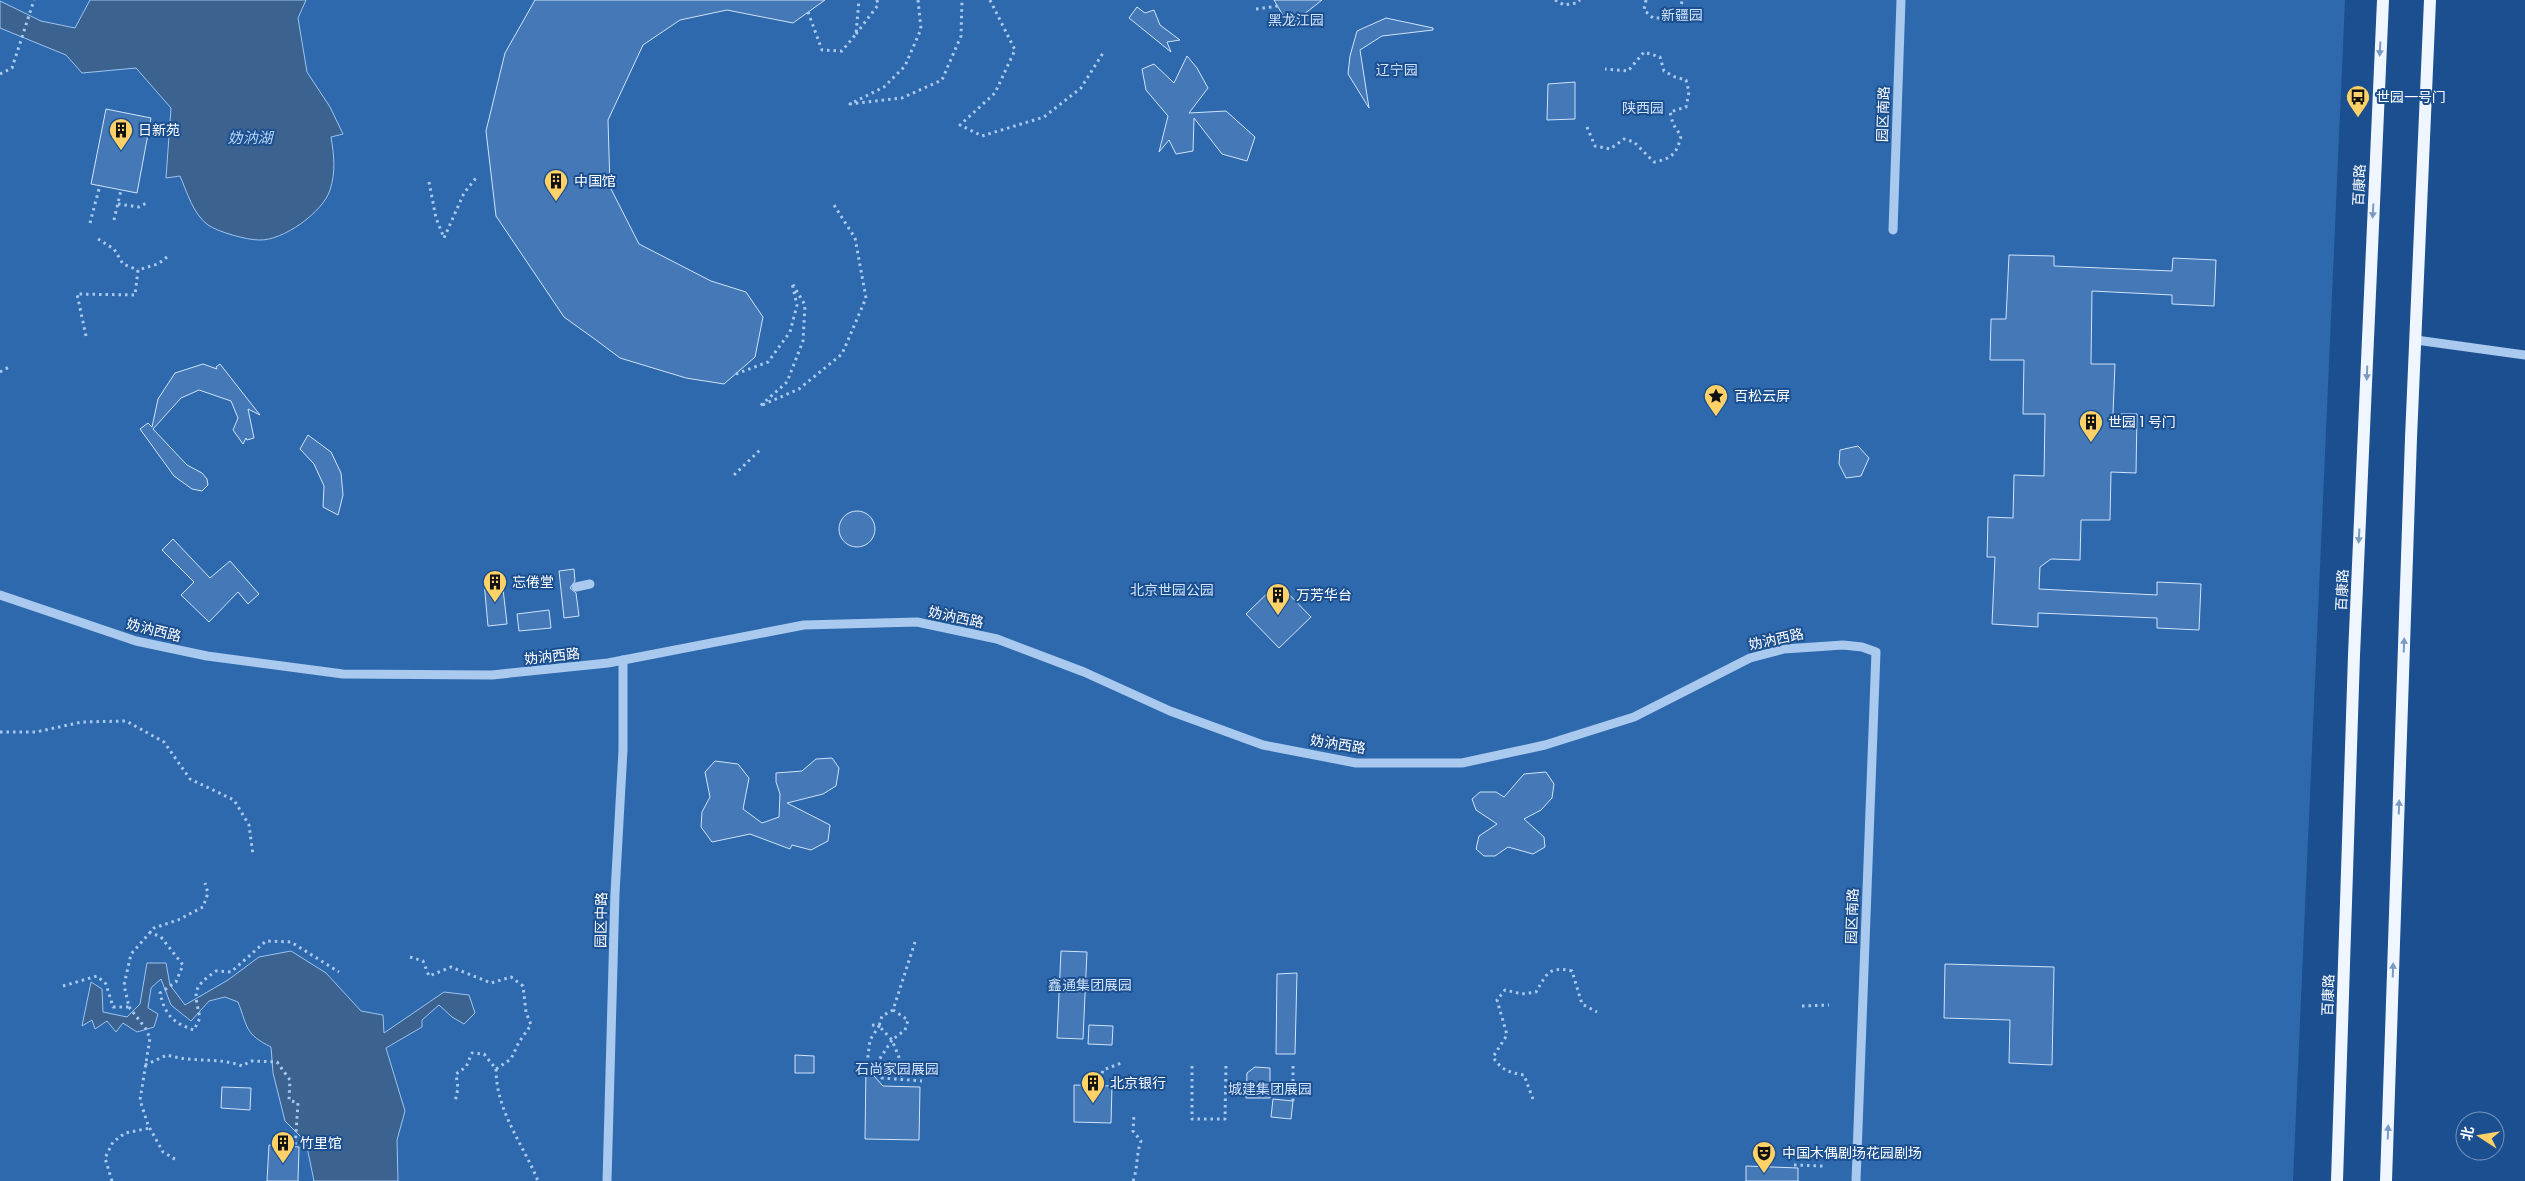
<svg xmlns="http://www.w3.org/2000/svg" width="2525" height="1181" viewBox="0 0 2525 1181" font-family="Poppins,'Noto Sans SC',sans-serif">
<style>
.green{fill:#2e69ad}
.water{fill:#3c6290;stroke:#9cc4f0}
.building{fill:#4478b7;stroke:#cfe3fa}
.lines{fill:none;stroke-linecap:round;stroke-linejoin:round}
.path{stroke:#a9c9ee;stroke-width:3;stroke-dasharray:2.5 4;stroke-linecap:butt}
.minor{stroke:#a9c9ee;stroke-width:9}
.major{stroke:#f0f6ff;stroke-width:12}
.oneway{fill:#7b9ac1}
.labels{text-anchor:middle;dominant-baseline:central;stroke-width:4;stroke-linejoin:round;paint-order:stroke}
.park-label{font-size:14px;fill:#cfe3fa;stroke:#1b4f8f}
.poi-label{font-size:14px;fill:#fff;stroke:#1b4f8f;text-anchor:start}
.street-label{font-size:14px;fill:#fff;stroke:#1b4f8f}
.water-label{font-size:15px;font-style:italic;fill:#b5d3f5;stroke:#1b4f8f}
</style>
<rect width="100%" height="100%" fill="#1b4f8f"/>
<polygon class="green" points="0,0 2345,0 2293,1181 0,1181"/>
<g class="water">
<path d="M90,0H306L298,18L307,72L330,107L343,134L331,137C334,155 336,172 330,190C323,212 283,241 259,240C247,240 218,232 208,225C193,214 187,192 180,176L166,178L171,108L136,68L82,73L66,55L0,28V1L41,21L75,28Z"/>
<path d="M291,951L326,973L361,1011L383,1015L384,1033L444,992L469,995L475,1013L464,1024L452,1017L439,1005L422,1020V1027L386,1048L405,1111L397,1140L398,1181H314L306,1142L285,1121L273,1073L271,1047C245,1034 248,1028 238,1002L225,997L209,1001L191,1021L171,1005L161,979L151,988L148,1008L158,1014L154,1027L137,1032L123,1023L116,1032L107,1021L95,1029L92,1020L82,1026L91,982L102,989L103,1012L127,1017L140,1004L147,963H166L170,985L185,1005L228,980L259,957Z"/>
</g>
<g class="building">
<polygon points="535,0 825,0 793,23 727,10 680,20 643,45 608,120 610,187 639,244 711,281 746,292 763,317 755,357 724,384 686,378 620,358 596,340 564,317 496,216 486,131 505,53"/>
<polygon points="1274,0 1322,0 1289,26"/>
<polygon points="1137,7 1145,13 1154,10 1160,25 1180,40 1167,42 1171,52 1129,18"/>
<polygon points="1386,18 1433,28 1433,30 1382,36 1360,50 1369,108 1348,74 1350,56 1357,31"/>
<polygon points="1187,56 1197,68 1208,88 1189,113 1226,111 1255,137 1247,161 1222,154 1194,118 1193,151 1176,154 1169,140 1159,152 1168,116 1146,90 1142,69 1154,64 1174,83"/>
<polygon points="1575,82 1575,119 1547,120 1548,84"/>
<polygon points="106,109 151,118 137,193 91,184"/>
<polygon points="2009,255 2054,256 2054,266 2172,271 2173,258 2216,260 2214,306 2172,304 2172,295 2092,291 2091,364 2115,364 2113,414 2137,414 2136,473 2111,472 2110,520 2081,520 2080,560 2051,559 2040,567 2039,589 2157,595 2157,582 2201,584 2199,630 2157,628 2157,618 2038,613 2038,627 1992,624 1995,557 1987,557 1988,517 2013,518 2014,475 2044,476 2045,414 2023,414 2024,360 1990,360 1991,319 2006,319"/>
<polygon points="203,364 217,369 216,367 220,364 260,415 248,409 254,438 247,440 246,438 243,444 233,430 238,418 231,401 199,390 181,398 153,429 187,465 202,473 207,479 208,485 202,491 192,489 174,476 140,429 148,423 152,427 158,399 175,373"/>
<polygon points="308,435 331,452 341,473 343,495 338,515 323,507 324,486 314,464 300,449"/>
<polygon points="1858,446 1869,458 1861,476 1846,478 1839,464 1840,450"/>
<circle cx="857" cy="529" r="18"/>
<polygon points="173,539 210,578 230,561 259,594 248,604 238,592 209,622 181,595 194,582 162,550"/>
<polygon points="574,569 575,581 570,588 576,593 579,616 564,618 559,571"/>
<polygon points="502,580 507,624 488,626 484,582"/>
<polygon points="1278,583 1311,617 1279,648 1246,614"/>
<polygon points="549,610 551,628 519,631 517,614"/>
<polygon points="832,758 839,768 836,786 823,794 787,803 830,825 828,841 811,850 792,845 790,849 750,834 712,842 701,827 702,812 710,797 705,772 715,761 738,764 749,778 743,809 762,823 779,817 780,794 776,782 776,773 802,771 816,759"/>
<polygon points="1546,772 1554,784 1552,798 1541,810 1524,819 1544,837 1545,847 1533,854 1508,847 1495,856 1484,856 1476,849 1479,836 1497,824 1476,810 1472,799 1480,792 1496,792 1504,797 1524,774"/>
<polygon points="1061,951 1087,952 1083,1039 1057,1038"/>
<polygon points="1945,964 2054,967 2052,1065 2009,1063 2010,1020 1944,1018"/>
<polygon points="1297,973 1295,1054 1276,1054 1277,974"/>
<polygon points="1089,1025 1113,1026 1112,1045 1088,1044"/>
<polygon points="795,1055 814,1056 814,1073 795,1073"/>
<polygon points="866,1067 883,1086 920,1087 919,1140 865,1139"/>
<polygon points="1255,1067 1270,1068 1270,1098 1246,1098 1247,1073"/>
<polygon points="1074,1085 1112,1086 1111,1123 1074,1122"/>
<polygon points="222,1087 251,1088 250,1110 221,1108"/>
<polygon points="1273,1099 1293,1101 1291,1119 1271,1117"/>
<polygon points="269,1145 299,1147 298,1181 267,1181"/>
<polygon points="1746,1166 1798,1168 1798,1181 1746,1181"/>
</g>
<g class="lines">
<g class="path">
<polyline points="918,0 921,29 905,66 884,87 850,104 902,98 942,80 961,36 962,0"/>
<polyline points="990,0 1015,50 995,93 960,125 982,136 1044,117 1081,88 1103,53"/>
<polyline points="1555,0 1564,5 1577,3 1580,0"/>
<polyline points="1646,0 1644,10 1653,18 1670,18 1681,9 1682,0"/>
<polyline points="1256,9 1278,6"/>
<polyline points="808,12 822,50 842,51 856,34 859,0"/>
<polyline points="856,34 878,5 877,0"/>
<polyline points="0,74 12,68 34,0"/>
<path d="M1587,127L1595,146L1610,149L1624,139L1634,142L1654,162C1672,159 1677,153 1681,136L1673,124L1670,112L1686,107L1689,92L1686,80L1675,77L1664,71L1660,57L1644,52L1628,71L1605,69"/>
<polyline points="429,182 436,218 444,238 464,193 476,178"/>
<polyline points="118,204 139,207 148,202"/>
<polyline points="114,220 121,190"/>
<polyline points="90,223 100,185"/>
<polyline points="98,239 114,249 123,264 138,270"/>
<polyline points="86,336 77,294 135,295 138,270 158,264 167,257"/>
<polyline points="0,372 11,366"/>
<polyline points="736,374 768,362 790,332 797,305 792,283 805,305 803,341 787,382 760,406 799,389 842,354 866,298 855,238 834,205"/>
<polyline points="734,475 762,448"/>
<polyline points="0,732 36,732 82,722 126,721 164,742 190,779 234,800 249,825 253,855"/>
<path d="M149,932L161,937L183,965L176,982L160,993C165,1015 173,1023 194,1030L200,1018C194,991 192,988 216,971L231,972L266,941L291,942L339,972"/>
<polyline points="410,957 423,961 429,976 451,967 491,983 511,977 523,986 526,1012 531,1025 519,1042 511,1059 496,1069 484,1054 472,1053 466,1067 456,1074 458,1088 455,1102"/>
<polyline points="63,986 97,976 106,984 113,1007 129,1007 124,985 131,954 154,928 178,920 203,907 208,893 205,883"/>
<polyline points="1802,1006 1829,1005"/>
<polyline points="129,1007 146,1029 150,1038 140,1100 148,1125 163,1152 178,1161"/>
<polyline points="893,1010 882,1016 879,1026 892,1040 905,1030 908,1020 893,1010 916,939"/>
<polyline points="872,1025 879,1026 870,1040 867,1064 875,1066 892,1040 903,1067 900,1079"/>
<path d="M145,1065L167,1055C193,1063 220,1057 242,1066L251,1061L277,1062L290,1080L289,1100L298,1103L295,1147"/>
<polyline points="875,1066 882,1078 922,1081"/>
<polyline points="1192,1066 1192,1119 1225,1119 1226,1064"/>
<path d="M496,1069C496,1111 523,1144 538,1181"/>
<polyline points="1099,1086 1103,1070 1124,1062"/>
<path d="M1533,1099L1524,1075C1510,1073 1501,1070 1493,1057L1507,1035L1497,1000L1505,990L1522,994L1536,992C1547,973 1549,966 1572,971L1582,1004L1597,1012"/>
<polyline points="1293,1101 1293,1066"/>
<polyline points="1794,1165 1823,1166"/>
<polyline points="112,1181 105,1158 113,1142 125,1133 150,1128"/>
<path d="M1133,1181C1138,1168 1136,1154 1141,1141L1133,1131L1134,1115"/>
</g>
<g class="minor">
<polyline points="1893,230 1901,0"/>
<polyline points="2416,340 2525,355"/>
<polyline points="576,587 590,584"/>
<polyline points="0,595 136,641 207,656 343,674 492,675 608,663 804,625 917,622 997,639 1084,672 1170,711 1263,745 1356,763 1462,763 1545,745 1634,717 1750,658 1784,649 1843,645 1862,647 1876,652 1856,1181"/>
<polyline points="607,1181 615,893 623,750 623,660"/>
</g>
<g class="major">
<polyline points="2337,1181 2354,655 2383,0"/>
<polyline points="2386,1181 2411,438 2430,0"/>
</g>
</g>
<defs><path id="oneway-solid" d="M-6-.8H1V-3.2L6.5 0L1 3.2V.8H-6Z" transform="scale(1.25)"/></defs>
<g class="oneway">
<use href="#oneway-solid" transform="translate(2380 49) rotate(93)"/>
<use href="#oneway-solid" transform="translate(2373 211) rotate(93)"/>
<use href="#oneway-solid" transform="translate(2367 373) rotate(92)"/>
<use href="#oneway-solid" transform="translate(2359 536) rotate(93)"/>
<use href="#oneway-solid" transform="translate(2404 645) rotate(-88)"/>
<use href="#oneway-solid" transform="translate(2399 807) rotate(-88)"/>
<use href="#oneway-solid" transform="translate(2393 970) rotate(-88)"/>
<use href="#oneway-solid" transform="translate(2388 1132) rotate(-88)"/>
</g>
<defs>
<g id="bus-pin" transform="scale(1.25)"><path d="M0 17L-7.5 6A9.5 9.5 0 1 1 7.5 6Z" fill="#ffd166" stroke="#1b4f8f"/><path d="M-5-6H5V4H4V6H2V4H-2V6H-4V4H-5ZM-3.5-4V0h7V-4ZM-3.5 1.2v1.5H-2V1.2ZM2 1.2v1.5H3.5V1.2Z" fill="#111"/></g>
<g id="building-pin" transform="scale(1.25)"><path d="M0 17L-7.5 6A9.5 9.5 0 1 1 7.5 6Z" fill="#ffd166" stroke="#1b4f8f"/><path d="M-4-6H4V6H1V3H-1V6H-4ZM-2.5-4.3h1.7v1.8h-1.7ZM.8-4.3h1.7v1.8H.8ZM-2.5-1h1.7V.8h-1.7ZM.8-1h1.7V.8H.8Z" fill="#111"/></g>
<g id="sight-pin" transform="scale(1.25)"><path d="M0 17L-7.5 6A9.5 9.5 0 1 1 7.5 6Z" fill="#ffd166" stroke="#1b4f8f"/><path d="M0-6L1.8-2.2L6-1.7L2.9 1.2L3.7 5.4L0 3.3L-3.7 5.4L-2.9 1.2L-6-1.7L-1.8-2.2Z" fill="#111"/></g>
<g id="theatre-pin" transform="scale(1.25)"><path d="M0 17L-7.5 6A9.5 9.5 0 1 1 7.5 6Z" fill="#ffd166" stroke="#1b4f8f"/><path d="M-5-5.5Q0-4 5-5.5V0Q5 5 0 6Q-5 5-5 0ZM-3.3-2.5H-1v1.5H-3.3ZM1-2.5H3.3v1.5H1ZM-2.8 1Q0 5.5 2.8 1Z" fill="#111"/></g>
</defs>
<g fill-rule="evenodd">
<use href="#bus-pin" x="2358" y="97"/>
<use href="#building-pin" x="121" y="130"/>
<use href="#building-pin" x="556" y="181"/>
<use href="#sight-pin" x="1716" y="396"/>
<use href="#building-pin" x="2091" y="422"/>
<use href="#building-pin" x="495" y="582"/>
<use href="#building-pin" x="1278" y="595"/>
<use href="#building-pin" x="1093" y="1083"/>
<use href="#building-pin" x="283" y="1143"/>
<use href="#theatre-pin" x="1764" y="1153"/>
</g>
<g class="labels">
<g class="park-label">
<text x="1682" y="15">新疆园</text>
<text x="1296" y="20">黑龙江园</text>
<text x="1397" y="70">辽宁园</text>
<text x="1643" y="108">陕西园</text>
<text x="1172" y="590">北京世园公园</text>
<text x="1090" y="985">鑫通集团展园</text>
<text x="897" y="1069">石尚家园展园</text>
<text x="1270" y="1089">城建集团展园</text>
</g>
<g class="poi-label">
<text x="2376" y="97">世园一号门</text>
<text x="138" y="130">日新苑</text>
<text x="574" y="181">中国馆</text>
<text x="1734" y="396">百松云屏</text>
<text x="2108" y="422">世园 1 号门</text>
<text x="512" y="582">忘倦堂</text>
<text x="1296" y="595">万芳华台</text>
<text x="1110" y="1083">北京银行</text>
<text x="300" y="1143">竹里馆</text>
<text x="1782" y="1153">中国木偶剧场花园剧场</text>
</g>
<g class="street-label">
<text transform="translate(1883 114) rotate(-88)">园区南路</text>
<text transform="translate(2359 185) rotate(-87)">百康路</text>
<text transform="translate(2342 590) rotate(-87)">百康路</text>
<text transform="translate(956 617) rotate(12)">妫汭西路</text>
<text transform="translate(154 630) rotate(14)">妫汭西路</text>
<text transform="translate(1776 639) rotate(-12)">妫汭西路</text>
<text transform="translate(552 656) rotate(-6)">妫汭西路</text>
<text transform="translate(1338 744) rotate(9)">妫汭西路</text>
<text transform="translate(1852 916) rotate(-88)">园区南路</text>
<text transform="translate(601 920) rotate(-89)">园区中路</text>
<text transform="translate(2328 995) rotate(-88)">百康路</text>
</g>
<g class="water-label">
<text x="250" y="137">妫汭湖</text>
</g>
</g>
<g transform="translate(2480 1136) rotate(282)"><circle r="24" fill="#1b4f8f" stroke="#7695bc"/>
<path d="M0-4L9 19L0 12L-9 19Z" fill="#ffd166"/>
<text y="-8" font-size="14" font-weight="bold" text-anchor="middle" fill="#ffffff">北</text>
</g>
</svg>
